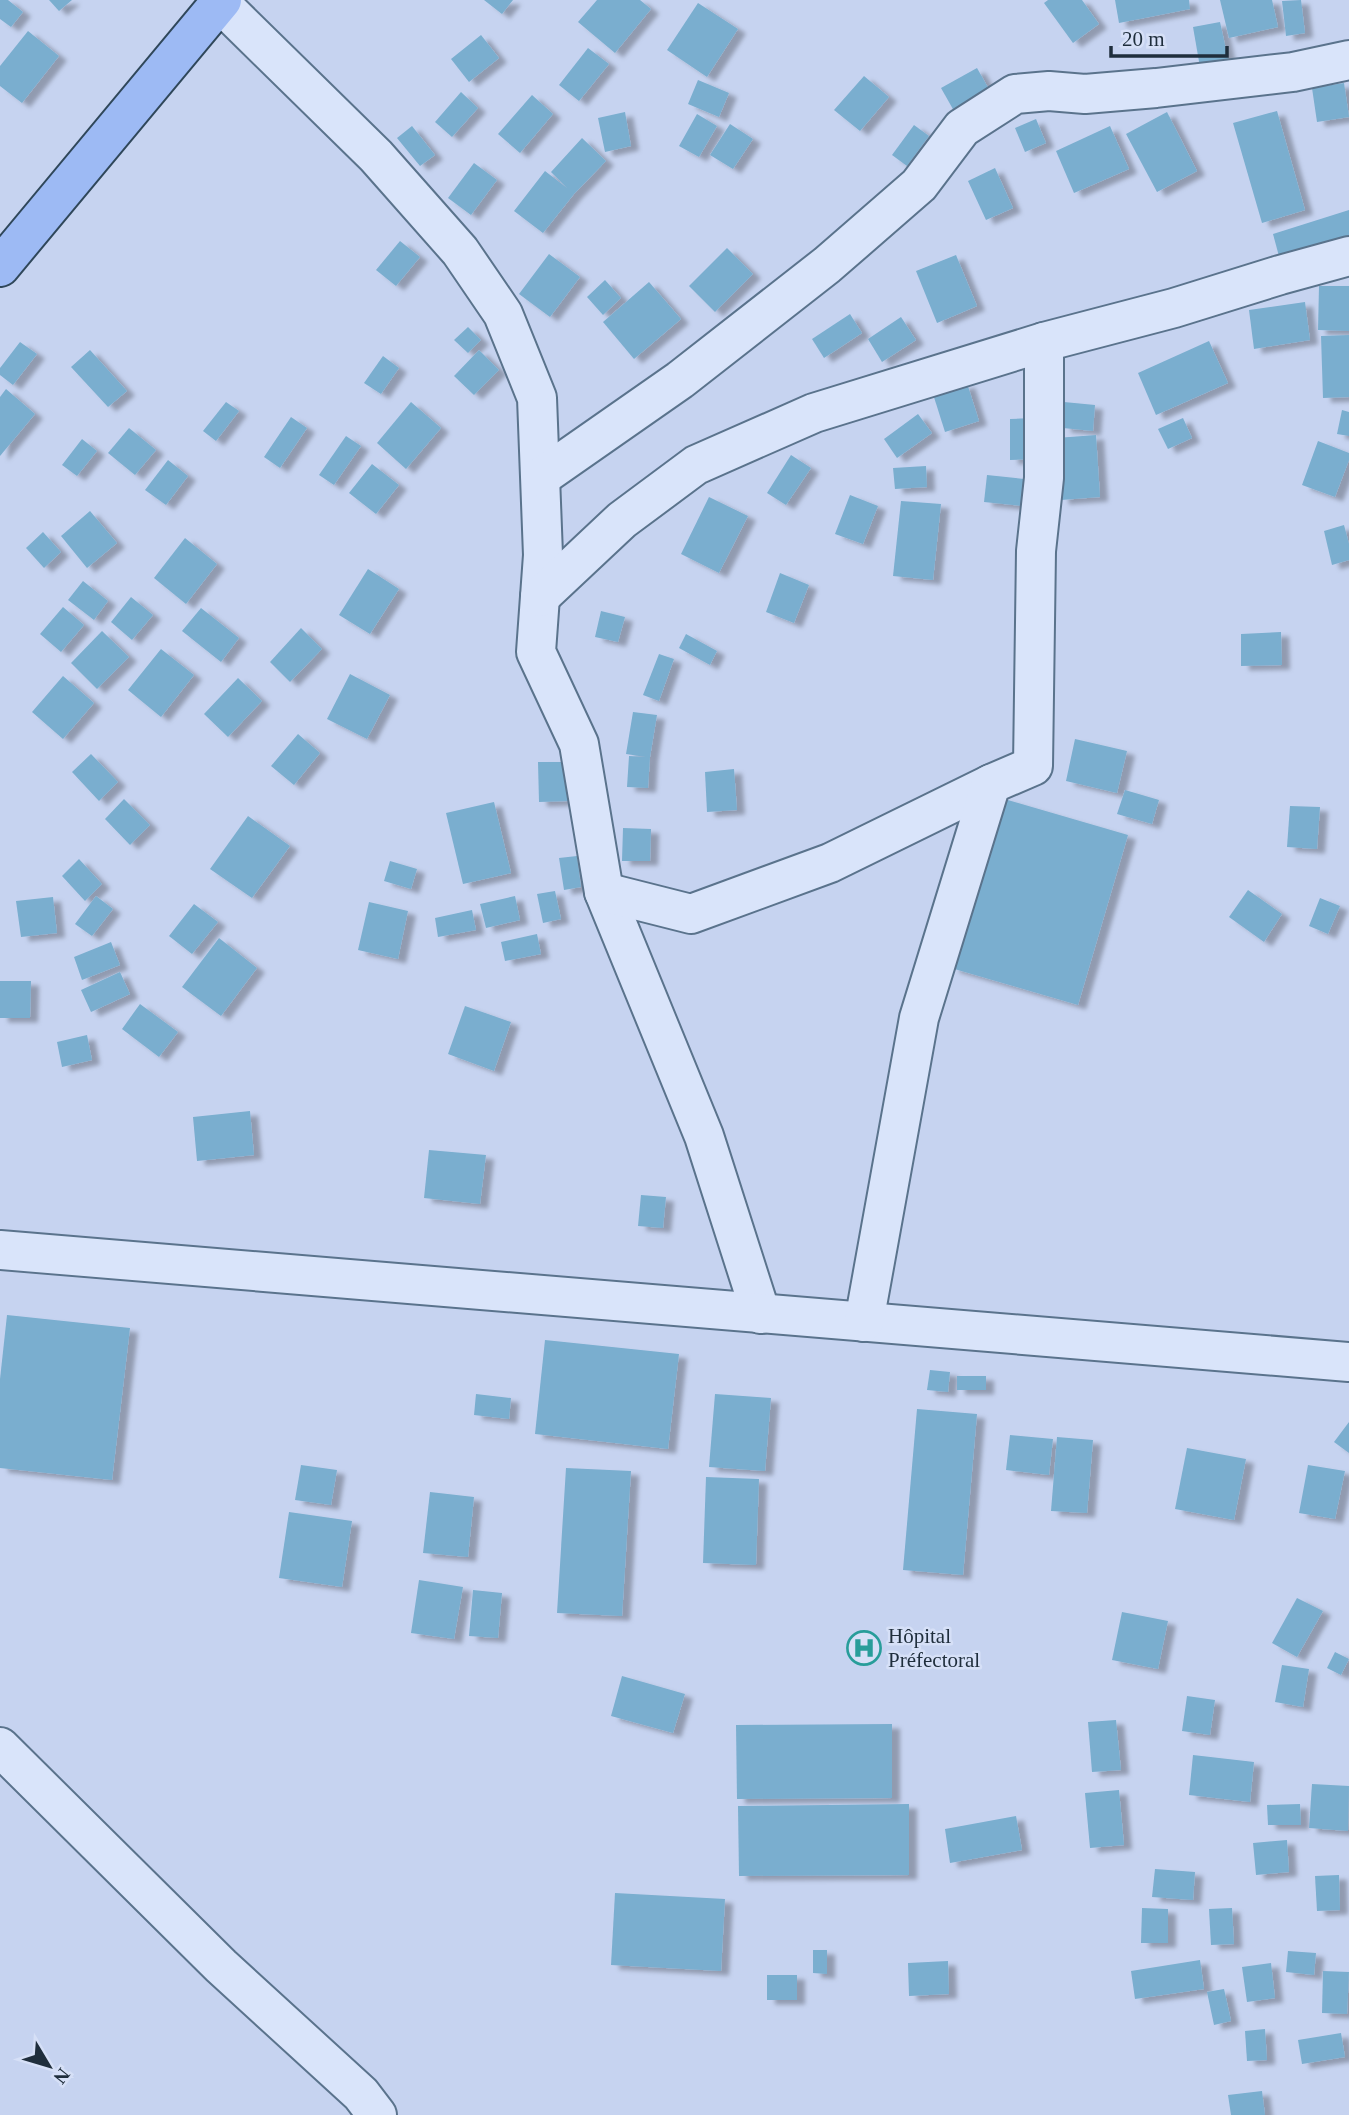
<svg xmlns="http://www.w3.org/2000/svg" width="1349" height="2115" viewBox="0 0 1349 2115" font-family="Georgia,serif">
<style>
.building{fill:#7aaecf;filter:url(#shadow)}
.lines{fill:none;stroke-linecap:round;stroke-linejoin:round}
.minor-casing{stroke:#5a738c;stroke-width:42}
.major-casing{stroke:#2f475a;stroke-width:42}
.minor{stroke:#d9e4fa;stroke-width:38}
.major{stroke:#9dbaf4;stroke-width:38}
.labels{text-anchor:middle;dominant-baseline:central;stroke-width:5;stroke-linejoin:round;paint-order:stroke}
.poi-label{font-size:21px;fill:#1f2e3c;stroke:#d6e0f7;text-anchor:start}
</style>
<defs>
<filter id="shadow"><feDropShadow dx="8" dy="4.5" stdDeviation="2" flood-color="#0004"/></filter>
</defs>
<rect width="100%" height="100%" fill="#c6d3f0"/>
<g class="building">
<polygon points="0,0 8,0 23,12 11,27 0,19"/>
<polygon points="49,0 72,0 59,11"/>
<polygon points="484,0 513,0 502,14"/>
<polygon points="597,0 640,0 651,9 615,53 578,22"/>
<polygon points="1048,0 1082,0 1099,24 1073,43 1044,3"/>
<polygon points="1115,0 1189,0 1190,9 1119,23"/>
<polygon points="1220,0 1272,0 1278,27 1229,38"/>
<polygon points="1301,0 1305,33 1286,36 1282,1"/>
<polygon points="698,3 738,29 707,77 667,50"/>
<polygon points="1220,22 1230,68 1201,73 1193,27"/>
<polygon points="28,31 59,56 22,103 0,86 0,66"/>
<polygon points="481,35 499,58 469,82 451,59"/>
<polygon points="588,48 609,64 579,101 559,85"/>
<polygon points="977,68 994,98 958,118 941,88"/>
<polygon points="864,76 889,97 860,131 834,110"/>
<polygon points="698,80 729,93 719,117 688,104"/>
<polygon points="1344,83 1349,117 1317,122 1312,88"/>
<polygon points="461,92 478,108 452,137 435,122"/>
<polygon points="532,95 553,114 520,153 498,134"/>
<polygon points="1277,111 1305,210 1262,223 1233,123"/>
<polygon points="625,112 631,146 605,152 598,118"/>
<polygon points="1167,112 1197,171 1157,192 1126,134"/>
<polygon points="697,114 717,126 699,157 679,146"/>
<polygon points="1036,119 1046,143 1025,152 1015,128"/>
<polygon points="730,124 753,139 733,169 710,155"/>
<polygon points="914,125 929,136 907,166 892,155"/>
<polygon points="412,126 435,155 420,166 397,138"/>
<polygon points="1110,126 1129,169 1074,193 1056,151"/>
<polygon points="582,138 606,161 574,194 543,233 514,211 545,171 567,188 551,172"/>
<polygon points="474,163 497,180 471,215 448,198"/>
<polygon points="995,168 1013,208 986,220 968,181"/>
<polygon points="1349,210 1349,239 1280,260 1273,234"/>
<polygon points="400,241 420,257 396,286 376,270"/>
<polygon points="727,248 753,274 715,312 689,286"/>
<polygon points="549,254 580,277 550,317 519,294"/>
<polygon points="956,255 977,306 937,323 916,271"/>
<polygon points="605,280 621,298 603,315 587,297"/>
<polygon points="649,282 681,319 634,359 603,322"/>
<polygon points="1319,286 1349,286 1349,331 1318,330"/>
<polygon points="1305,302 1310,340 1254,349 1249,310"/>
<polygon points="850,314 862,333 824,358 812,339"/>
<polygon points="901,317 916,340 882,362 868,339"/>
<polygon points="468,327 481,340 468,353 454,340"/>
<polygon points="1349,335 1349,397 1323,398 1321,336"/>
<polygon points="1209,341 1228,383 1156,415 1138,373"/>
<polygon points="20,342 37,354 13,385 0,375 0,368"/>
<polygon points="90,350 127,391 108,407 71,367"/>
<polygon points="479,350 499,370 474,395 454,376"/>
<polygon points="383,356 399,368 381,394 364,383"/>
<polygon points="967,383 979,421 945,432 933,394"/>
<polygon points="6,389 35,414 0,456 0,397"/>
<polygon points="226,402 239,411 216,441 203,431"/>
<polygon points="411,402 441,428 406,469 377,443"/>
<polygon points="1064,402 1095,405 1093,431 1063,428"/>
<polygon points="1342,410 1349,412 1349,436 1337,434"/>
<polygon points="918,414 932,433 897,458 884,439"/>
<polygon points="291,417 307,428 280,468 264,457"/>
<polygon points="1032,418 1033,459 1010,460 1010,419"/>
<polygon points="1183,418 1192,438 1168,449 1158,429"/>
<polygon points="129,428 156,450 135,475 108,453"/>
<polygon points="1096,435 1100,497 1061,500 1056,438"/>
<polygon points="346,436 361,446 334,485 319,475"/>
<polygon points="82,439 97,451 77,476 62,465"/>
<polygon points="1318,441 1349,453 1349,460 1335,497 1302,485"/>
<polygon points="791,455 811,468 786,505 767,493"/>
<polygon points="168,460 188,476 166,505 145,490"/>
<polygon points="372,464 399,485 376,514 349,493"/>
<polygon points="926,466 927,487 895,489 893,468"/>
<polygon points="987,475 1024,479 1022,506 984,502"/>
<polygon points="850,495 878,506 863,544 835,534"/>
<polygon points="709,497 748,516 719,573 681,554"/>
<polygon points="901,501 941,504 933,580 893,576"/>
<polygon points="90,511 117,543 87,568 61,536"/>
<polygon points="1344,525 1349,544 1349,560 1332,565 1324,531"/>
<polygon points="43,532 61,552 44,568 26,548"/>
<polygon points="185,538 217,564 186,604 154,578"/>
<polygon points="368,569 399,589 370,634 339,615"/>
<polygon points="780,573 809,585 794,623 766,612"/>
<polygon points="83,581 108,601 94,620 68,600"/>
<polygon points="131,597 153,615 132,640 111,622"/>
<polygon points="63,607 84,625 61,652 40,634"/>
<polygon points="201,608 239,638 221,662 182,631"/>
<polygon points="601,611 625,617 618,642 595,637"/>
<polygon points="301,628 322,649 290,682 270,662"/>
<polygon points="102,631 129,657 97,689 71,663"/>
<polygon points="1281,632 1282,665 1241,666 1241,634"/>
<polygon points="686,634 717,651 710,665 679,648"/>
<polygon points="161,649 194,675 161,717 128,690"/>
<polygon points="659,654 674,659 659,701 643,695"/>
<polygon points="350,674 390,695 367,739 327,719"/>
<polygon points="63,676 94,703 63,739 32,712"/>
<polygon points="238,678 262,701 228,737 204,714"/>
<polygon points="633,712 657,715 650,757 648,788 627,787 629,756 646,757 626,754"/>
<polygon points="298,734 320,753 294,785 271,766"/>
<polygon points="1075,739 1127,751 1117,793 1066,781"/>
<polygon points="91,754 118,782 99,801 72,772"/>
<polygon points="538,762 568,762 569,801 539,802"/>
<polygon points="734,769 737,810 707,812 705,772"/>
<polygon points="1125,790 1159,800 1152,824 1117,814"/>
<polygon points="1001,798 1128,835 1078,1005 951,968"/>
<polygon points="124,799 150,825 130,845 105,819"/>
<polygon points="494,802 511,873 463,884 446,813"/>
<polygon points="1290,806 1320,807 1317,849 1287,847"/>
<polygon points="248,816 290,846 252,898 210,869"/>
<polygon points="623,828 651,829 650,861 622,861"/>
<polygon points="577,856 581,887 564,890 559,858"/>
<polygon points="79,859 102,884 85,901 62,876"/>
<polygon points="390,861 417,869 411,889 384,881"/>
<polygon points="1248,890 1282,914 1264,942 1229,917"/>
<polygon points="555,891 561,919 543,923 537,894"/>
<polygon points="96,896 113,909 92,936 75,924"/>
<polygon points="515,896 520,920 486,928 480,904"/>
<polygon points="53,897 57,933 21,937 16,901"/>
<polygon points="1320,898 1340,906 1328,934 1309,926"/>
<polygon points="369,902 408,911 398,959 358,950"/>
<polygon points="194,904 218,922 192,954 169,936"/>
<polygon points="472,910 476,930 438,937 435,918"/>
<polygon points="537,934 541,954 505,961 501,942"/>
<polygon points="219,938 257,968 221,1016 182,987"/>
<polygon points="111,942 120,965 82,980 74,957"/>
<polygon points="120,972 130,994 91,1012 81,990"/>
<polygon points="0,981 31,981 30,1018 0,1018"/>
<polygon points="140,1004 178,1032 159,1057 122,1029"/>
<polygon points="465,1006 511,1022 494,1071 448,1054"/>
<polygon points="87,1035 92,1060 62,1067 57,1042"/>
<polygon points="250,1111 254,1155 197,1161 193,1117"/>
<polygon points="429,1150 486,1155 480,1204 424,1198"/>
<polygon points="641,1195 666,1197 663,1228 638,1226"/>
<polygon points="7,1315 130,1328 112,1480 0,1468 0,1379"/>
<polygon points="545,1340 679,1354 668,1449 535,1434"/>
<polygon points="930,1370 950,1372 948,1392 927,1390"/>
<rect x="957" y="1376" width="29" height="14"/>
<polygon points="476,1394 511,1398 509,1419 474,1415"/>
<polygon points="715,1394 771,1398 765,1471 709,1467"/>
<polygon points="917,1409 977,1414 963,1575 903,1570"/>
<polygon points="1349,1422 1349,1453 1334,1442"/>
<polygon points="1010,1435 1053,1439 1049,1475 1006,1470"/>
<polygon points="1057,1437 1093,1440 1087,1513 1051,1511"/>
<polygon points="1187,1448 1246,1459 1234,1520 1175,1509"/>
<polygon points="301,1465 337,1470 331,1505 295,1500"/>
<polygon points="1308,1465 1345,1471 1335,1519 1299,1513"/>
<polygon points="566,1468 631,1471 622,1616 557,1613"/>
<polygon points="706,1477 759,1479 756,1565 703,1563"/>
<polygon points="430,1492 474,1497 468,1557 423,1553"/>
<polygon points="289,1512 352,1521 342,1587 279,1578"/>
<polygon points="419,1580 463,1587 454,1639 411,1633"/>
<polygon points="473,1590 502,1593 498,1638 469,1636"/>
<polygon points="1297,1598 1323,1611 1297,1657 1272,1643"/>
<polygon points="1122,1612 1168,1621 1158,1669 1112,1660"/>
<polygon points="1335,1652 1349,1659 1341,1675 1327,1668"/>
<polygon points="1282,1665 1309,1669 1303,1707 1275,1702"/>
<polygon points="622,1676 685,1694 673,1733 611,1716"/>
<polygon points="1187,1696 1215,1700 1210,1735 1182,1731"/>
<polygon points="1116,1720 1121,1770 1092,1772 1088,1722"/>
<polygon points="892,1724 892,1798 737,1799 736,1725"/>
<polygon points="1193,1755 1254,1762 1250,1802 1189,1795"/>
<polygon points="1312,1784 1349,1786 1348,1831 1309,1828"/>
<polygon points="1119,1790 1124,1845 1090,1848 1085,1793"/>
<polygon points="909,1804 909,1875 739,1876 738,1806"/>
<polygon points="1300,1804 1301,1825 1268,1825 1267,1805"/>
<polygon points="1016,1816 1022,1850 950,1863 945,1829"/>
<polygon points="1287,1840 1289,1872 1256,1875 1253,1843"/>
<polygon points="1155,1869 1195,1872 1193,1900 1152,1897"/>
<polygon points="1339,1875 1340,1910 1317,1911 1315,1876"/>
<polygon points="615,1893 725,1899 721,1971 611,1965"/>
<polygon points="1142,1908 1168,1909 1168,1943 1141,1943"/>
<polygon points="1232,1908 1234,1944 1211,1945 1209,1909"/>
<polygon points="813,1950 827,1950 827,1974 813,1973"/>
<polygon points="1288,1951 1316,1953 1314,1975 1286,1972"/>
<polygon points="1200,1960 1204,1989 1135,1999 1131,1971"/>
<polygon points="948,1961 949,1994 909,1996 908,1963"/>
<polygon points="1271,1963 1275,1998 1247,2002 1242,1967"/>
<polygon points="1323,1971 1349,1972 1347,2014 1322,2013"/>
<rect x="767" y="1975" width="30" height="25"/>
<polygon points="1224,1989 1231,2021 1214,2025 1207,1992"/>
<polygon points="1265,2029 1267,2060 1247,2061 1245,2031"/>
<polygon points="1341,2033 1345,2057 1302,2064 1298,2040"/>
<polygon points="1262,2091 1265,2115 1231,2115 1228,2095"/>
</g>
<g class="lines">
<g class="minor-casing">
<g id="minor">
<polyline points="217,0 376,156 460,251 503,314 537,398 543,555 536,652 579,744 604,892 704,1136 761,1314"/>
<polyline points="541,477 680,380 827,265 919,185 962,128 1015,94 1049,91 1085,94 1156,88 1293,72 1349,60"/>
<polyline points="540,597 622,520 696,465 814,413 1044,342 1174,308 1280,275 1349,256"/>
<polyline points="604,892 691,914 830,863 991,784"/>
<polyline points="0,1250 1349,1362"/>
<polyline points="864,1322 919,1018 991,784 1033,766 1036,551 1044,478 1044,342"/>
<polyline points="0,1747 221,1966 361,2094 377,2115"/>
</g>
</g>
<g class="major-casing">
<polyline id="major" points="0,267 222,0"/>
</g>
<use href="#minor" class="minor"/>
<use href="#major" class="major"/>
</g>
<defs>
<g id="hospital-ring" transform="scale(1.75)"><circle r="9.5" fill="#d6e0f7" stroke="#289d9a" stroke-width="1.5"/><path d="M-5-5h3v3.5h4V-5h3V5h-3V1.5h-4V5h-3Z" fill="#289d9a"/></g>
</defs>
<g fill-rule="evenodd">
<use href="#hospital-ring" x="864" y="1648"/>
</g>
<g class="labels">
<g class="poi-label">
<text x="888" y="1636">Hôpital<tspan x="888" dy="24">Préfectoral</tspan></text>
</g>
</g>
<g transform="translate(49 2066) rotate(128)" stroke="#d6e0f7" stroke-width="5" paint-order="stroke">
<path d="M0-5L12 26L0 18L-12 26Z" fill="#1f2e3c"/>
<text y="-10" font-size="19" font-weight="bold" text-anchor="middle" fill="#1f2e3c">N</text>
</g>
<path d="M1111 46v10h116v-10" fill="none" stroke="#1f2e3c" stroke-width="3.5"/>
<text x="1122" y="46" font-size="21" fill="#1f2e3c" stroke="#d6e0f7" stroke-width="5" paint-order="stroke">20 m</text>
</svg>
